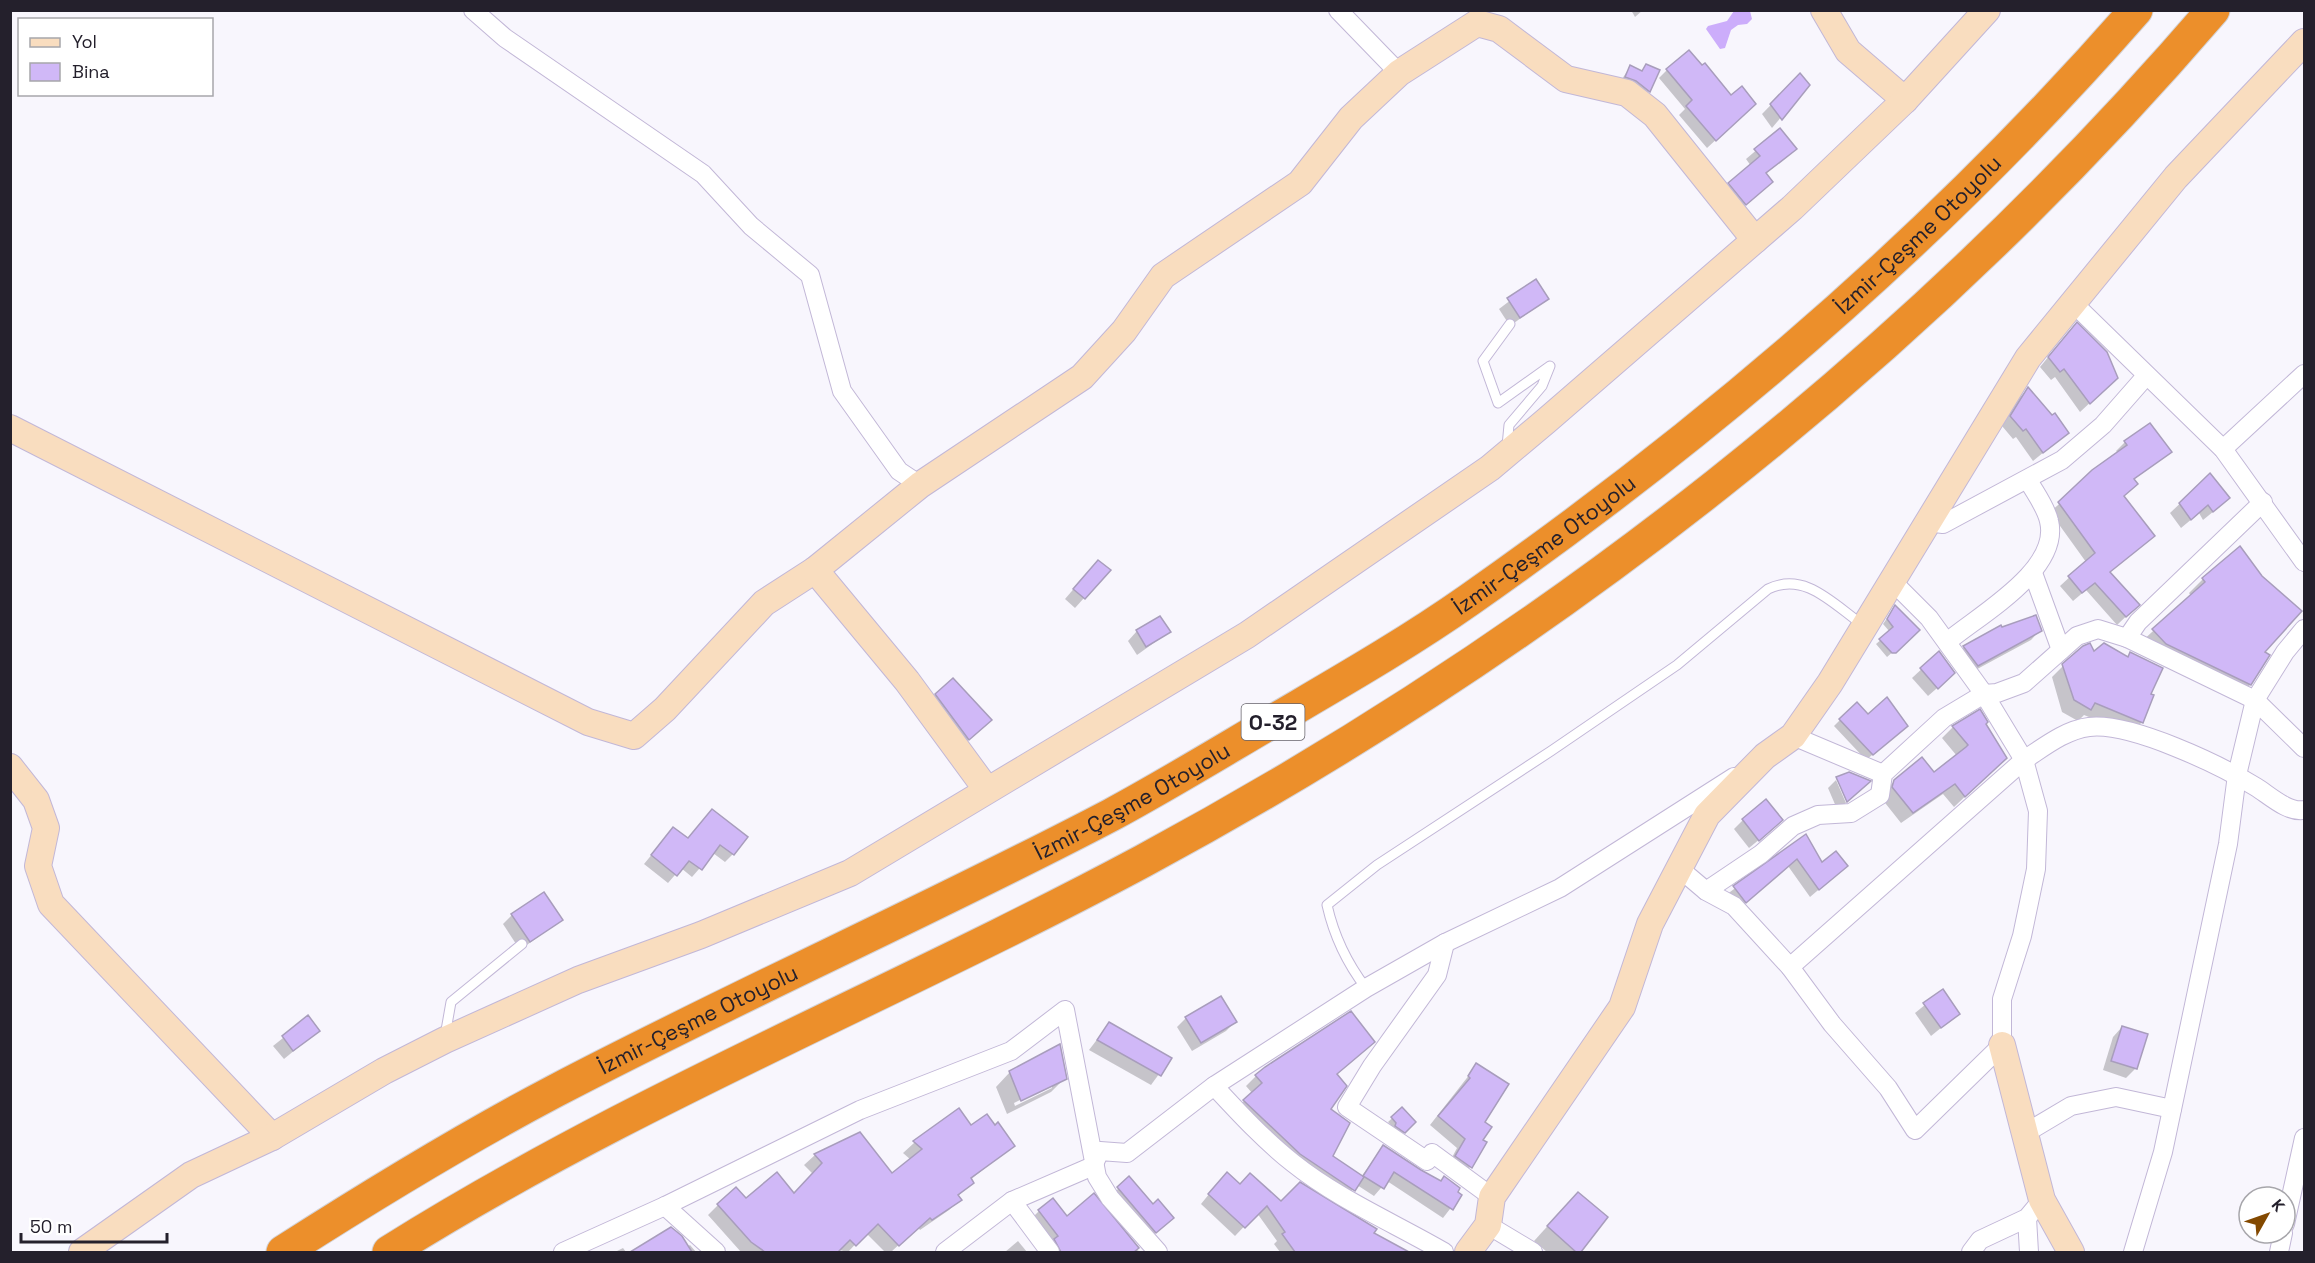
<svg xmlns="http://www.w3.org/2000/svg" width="2315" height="1263" viewBox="0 0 2315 1263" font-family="'Space Grotesk',sans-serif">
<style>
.water{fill:#ccadfb}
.shadow{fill:#0003;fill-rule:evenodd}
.building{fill:#d0b8f7;stroke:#a89dbc;stroke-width:1.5}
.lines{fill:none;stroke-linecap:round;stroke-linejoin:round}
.lane-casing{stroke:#c2b7d7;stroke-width:11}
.street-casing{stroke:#c2b7d7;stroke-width:20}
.secondary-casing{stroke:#c2b7d7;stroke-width:28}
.highway-casing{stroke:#d3d2d5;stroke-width:35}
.lane{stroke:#fff;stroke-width:9}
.street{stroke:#fff;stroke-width:18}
.secondary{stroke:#f9ddbf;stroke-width:26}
.highway{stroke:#ec8f2b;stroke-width:33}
.labels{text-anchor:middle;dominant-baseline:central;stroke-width:4.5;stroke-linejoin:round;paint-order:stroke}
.shield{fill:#fff;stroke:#66636b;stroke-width:1.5}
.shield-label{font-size:21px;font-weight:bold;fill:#24202c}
.street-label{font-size:22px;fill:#24202c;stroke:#fff}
</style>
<rect width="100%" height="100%" fill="#f8f6fd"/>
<polygon class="water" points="1734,11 1750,11 1752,19 1747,24 1738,25 1731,30 1725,48 1720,49 1706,29 1708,26 1727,21"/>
<g class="shadow">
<polygon points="1631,10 1643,10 1635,17"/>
<polygon points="1646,66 1658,71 1649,91 1641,98 1618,85 1630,67 1640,72"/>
<polygon points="1667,70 1731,97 1746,112 1707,148 1679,115 1685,109 1659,78"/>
<polygon points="1800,75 1808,85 1772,128 1762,114"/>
<polygon points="1780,130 1795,149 1765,174 1762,191 1736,212 1720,193 1751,166 1746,159"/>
<polygon points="1536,281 1547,299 1510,326 1499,309"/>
<polygon points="2068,333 2107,387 2080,412 2055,377 2051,380 2040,367"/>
<polygon points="2028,389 2067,433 2033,461 2016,437 2013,439 2002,426 2019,398"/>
<polygon points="2125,442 2170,451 2133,480 2122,497 2109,573 2138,605 2117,625 2086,590 2073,601 2060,586 2086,562 2050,512 2118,453 2116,451"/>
<polygon points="2210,475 2219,507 2203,520 2199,513 2181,528 2170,513"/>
<polygon points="2240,549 2263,653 2268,656 2250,685 2236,699 2139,644 2191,596 2189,593 2203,579"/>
<polygon points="1089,571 1084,598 1075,608 1065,599"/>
<polygon points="1895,607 1918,630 1887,657 1876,644 1890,632 1883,624"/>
<polygon points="2040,630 2031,640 1968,674 1955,656 1964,647"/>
<polygon points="1137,631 1169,632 1137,655 1128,641"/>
<polygon points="1939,653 1944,682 1928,696 1912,678"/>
<polygon points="2094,653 2126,658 2130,654 2149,695 2142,722 2131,734 2084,715 2078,721 2062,712 2052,677 2064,665"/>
<polygon points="936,695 981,729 959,748 927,704"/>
<polygon points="1856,704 1868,716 1900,732 1866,760 1834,726"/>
<polygon points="1953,727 1994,769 1954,807 1943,794 1901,823 1882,799 1883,792 1895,781 1934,774 1957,756 1942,738"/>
<polygon points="1837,779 1869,782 1848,801 1839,780 1836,780 1846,803 1837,809 1828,788"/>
<polygon points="704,819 733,854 725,862 713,853 692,877 681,868 668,883 644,864 673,829 687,839"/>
<polygon points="1743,820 1772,829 1749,848 1734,829"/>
<polygon points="1805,836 1821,864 1837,874 1810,897 1788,866 1737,910 1726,895"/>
<polygon points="512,915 561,920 520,950 503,924"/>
<polygon points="1942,991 1958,1014 1931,1036 1915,1013"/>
<polygon points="308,1018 318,1031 284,1059 273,1046"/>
<polygon points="1186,1018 1235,1022 1226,1031 1192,1051 1177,1027"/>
<polygon points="1109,1024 1170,1059 1151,1085 1089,1050"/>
<polygon points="2122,1027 2146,1035 2135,1069 2126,1078 2103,1070 2113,1037"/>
<polygon points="1373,1042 1335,1075 1329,1109 1331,1157 1361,1177 1383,1147 1439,1182 1444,1178 1460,1196 1443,1218 1387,1181 1374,1196 1357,1185 1344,1200 1234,1111 1252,1093 1246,1086 1256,1076"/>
<polygon points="1477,1065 1483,1122 1481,1140 1485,1143 1470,1167 1462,1176 1448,1165 1457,1148 1430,1125"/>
<path d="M1010,1072L1065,1078L1051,1092L1007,1114L996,1087ZM1052,1084V1088L1015,1106L1014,1103Z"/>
<polygon points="1402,1109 1414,1122 1400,1136 1388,1122"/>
<polygon points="958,1110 970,1127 1013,1146 970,1180 972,1183 957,1197 960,1200 949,1210 920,1230 918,1227 891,1252 885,1252 866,1233 848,1252 839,1250 836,1252 741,1252 708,1215 718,1205 794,1195 813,1174 804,1165 815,1155 892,1176 911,1160 903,1153 914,1143"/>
<polygon points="1129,1178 1165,1225 1148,1239 1111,1196"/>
<polygon points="1218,1183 1239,1186 1281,1203 1372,1233 1406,1252 1280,1252 1274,1244 1277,1241 1257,1213 1235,1236 1201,1204"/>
<polygon points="1564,1208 1606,1217 1579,1252 1547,1252 1534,1241"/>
<polygon points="1039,1211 1067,1218 1139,1251 1049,1252 1031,1219"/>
<polygon points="671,1228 687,1247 690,1245 696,1252 633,1252"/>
<polygon points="1018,1241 1027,1252 1005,1252"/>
<polygon points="623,1248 626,1252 615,1252"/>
</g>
<g class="building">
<polygon points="1689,50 1702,65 1705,63 1731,95 1742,86 1756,104 1716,141 1686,106 1692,100 1666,69"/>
<polygon points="1646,64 1660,70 1650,92 1636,81 1625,77 1630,65 1642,71"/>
<polygon points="1800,73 1810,85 1782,120 1770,104"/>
<polygon points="1780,128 1797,149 1766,173 1773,182 1746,205 1728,183 1760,156 1754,149"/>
<polygon points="1536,279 1549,299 1520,318 1507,298"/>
<polygon points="2077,322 2107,352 2118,378 2090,404 2064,369 2060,372 2048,357"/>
<polygon points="2028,387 2052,415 2055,413 2069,433 2043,453 2026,429 2023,431 2010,416"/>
<polygon points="2150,423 2172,452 2134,479 2138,484 2124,496 2155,536 2110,572 2140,605 2126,617 2095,583 2082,593 2068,576 2095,553 2058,502 2092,470 2127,445 2124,441"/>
<polygon points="2210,473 2230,498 2213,512 2208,505 2191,520 2179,503"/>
<polygon points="2240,546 2262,576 2302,611 2265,652 2270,655 2251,685 2166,644 2152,629 2205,582 2202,578"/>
<polygon points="1098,560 1111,570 1085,599 1073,589"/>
<polygon points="1895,605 1920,630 1896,653 1892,653 1879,639 1893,627 1887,619"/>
<polygon points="2036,615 2042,631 1978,666 1963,646 2001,625 2002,627"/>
<polygon points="1160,616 1171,632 1146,647 1136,630"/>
<polygon points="2090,643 2094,651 2104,643 2128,657 2130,652 2163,668 2151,694 2154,695 2143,723 2095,703 2091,710 2074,700 2062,664 2083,646"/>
<polygon points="1939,651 1955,673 1938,689 1920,668"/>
<polygon points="953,678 992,720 969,740 935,694"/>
<polygon points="1887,697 1908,726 1873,755 1839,719 1857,702 1868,714"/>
<polygon points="1980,709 1988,722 1986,724 2007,758 1965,797 1955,784 1913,813 1892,787 1894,780 1922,757 1934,772 1966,747 1968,745 1952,726"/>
<polygon points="1849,772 1871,781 1847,802 1836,777"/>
<polygon points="1766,799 1783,820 1759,841 1742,819"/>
<polygon points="712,809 748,837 734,855 720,845 702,870 689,861 677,876 651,855 673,827 688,838"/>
<polygon points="1806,834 1822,862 1836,851 1848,866 1819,890 1797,859 1746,903 1733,886"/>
<polygon points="544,892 563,920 530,942 511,914"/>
<polygon points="1943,989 1960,1014 1941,1028 1923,1003"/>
<polygon points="1221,996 1237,1022 1201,1043 1185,1017"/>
<polygon points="1351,1011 1375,1042 1337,1074 1347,1086 1331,1109 1350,1123 1333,1156 1364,1177 1355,1191 1300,1154 1243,1100 1262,1083 1255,1075 1265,1067"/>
<polygon points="308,1015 320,1031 293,1051 282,1036"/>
<polygon points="1109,1022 1172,1058 1161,1076 1097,1040"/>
<polygon points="2122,1026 2148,1034 2137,1069 2111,1061"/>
<polygon points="1060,1044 1067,1079 1021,1101 1009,1071"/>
<polygon points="1476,1063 1509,1084 1485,1122 1492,1127 1483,1140 1487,1142 1472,1168 1455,1156 1465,1139 1438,1116 1470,1078 1468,1076"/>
<polygon points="1402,1107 1416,1122 1405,1133 1395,1126 1396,1123 1391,1117"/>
<polygon points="959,1108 971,1125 987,1114 995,1125 998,1122 1015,1146 971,1178 974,1183 958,1195 962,1200 932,1220 930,1218 899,1246 878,1224 856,1246 850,1240 838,1252 765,1252 751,1242 717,1204 736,1187 746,1198 777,1172 794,1193 822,1163 814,1154 860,1132 892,1173 922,1149 913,1141"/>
<polygon points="1383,1145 1421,1170 1441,1181 1444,1176 1460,1188 1458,1192 1462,1195 1453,1210 1394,1172 1384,1189 1363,1176"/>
<polygon points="1227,1172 1240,1184 1250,1173 1281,1201 1300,1182 1377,1229 1374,1233 1409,1252 1295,1252 1282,1234 1285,1232 1267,1206 1245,1228 1208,1194"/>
<polygon points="1129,1176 1153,1204 1158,1199 1174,1218 1156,1233 1117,1187"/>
<polygon points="1578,1192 1608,1217 1581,1252 1576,1252 1547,1226"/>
<polygon points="1094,1193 1139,1248 1134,1252 1061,1252 1054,1239 1058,1236 1038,1210 1053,1198 1067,1216"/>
<polygon points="671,1227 682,1236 692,1252 630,1252"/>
</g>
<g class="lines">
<g class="lane-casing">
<g id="lane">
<polyline points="1507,446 1509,425 1542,386 1550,366 1498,403 1483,361 1510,324"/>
<path d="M1366,988C1346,962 1334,936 1327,905L1377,865L1551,751L1677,665L1768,589C1805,571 1833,604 1863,625"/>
<polyline points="445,1036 451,1002 522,944"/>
</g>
</g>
<g class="street-casing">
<g id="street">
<polyline points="473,10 505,38 703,174 751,226 810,275 842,391 899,471 920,485"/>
<polyline points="1338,10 1399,73"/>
<polyline points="2073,303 2223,449 2304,562"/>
<polyline points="2223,449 2304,374"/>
<polyline points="2263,502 2138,622 2127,638 2255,700 2285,652 2304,629"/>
<polyline points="1928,522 1943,524 2062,460 2103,425 2146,376"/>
<polyline points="2033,573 2061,650"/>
<path d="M1947,642C1979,615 2061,570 2049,521C2046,507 2035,493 2028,480"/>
<polyline points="1793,736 1883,774"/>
<polyline points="1680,869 1706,891 1734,906 1790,967 1832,1024 1888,1088 1915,1130 2002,1045 2002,999 2022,936 2036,869 2038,811 2024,760 1984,694 1929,618 1892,581"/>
<polyline points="1706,891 1761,854 1793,826 1818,815 1851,813 1880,795 1883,774 1944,718 1984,694 1997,693 2024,683 2077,636 2098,629 2127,638"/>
<polyline points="1445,943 1437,975 1372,1066 1347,1107 1427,1161 1432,1153 1492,1197"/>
<path d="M1790,967L2024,760C2044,747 2065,730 2089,727C2131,722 2220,765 2256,787C2269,795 2288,813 2304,810"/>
<path d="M1214,1086C1239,1113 1264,1140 1293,1163C1338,1199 1394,1223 1444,1252"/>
<polyline points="2024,1134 2071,1106 2116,1097 2172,1109"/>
<polyline points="1012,1201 1050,1252"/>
<polyline points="665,1206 716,1252"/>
<polyline points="2027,1218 2029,1252"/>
<polyline points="2285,1224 2304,1138"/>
<polyline points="1488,1225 1533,1252"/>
<polyline points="563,1252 665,1206 860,1110 1011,1051 1065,1010 1097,1177 1110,1198 1158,1252"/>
<polyline points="945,1252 1012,1201 1093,1166 1100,1151 1127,1153 1214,1086 1366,988 1445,943 1560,888 1734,777"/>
<polyline points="1971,1252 1980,1240 2027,1218 2042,1200"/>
<polyline points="2133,1252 2163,1152 2228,844 2237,775 2255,700 2304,748"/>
<polyline points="2279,1252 2283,1233"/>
</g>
</g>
<g class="secondary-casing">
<g id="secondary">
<polyline points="1824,10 1848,51 1905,100"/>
<polyline points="10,428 588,722 634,736 665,709 764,603 815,570"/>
<polyline points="10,767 36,800 46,828 38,866 51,904 272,1137"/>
<polyline points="987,790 907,681 815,570 920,485 1082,377 1124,331 1163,276 1300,183 1351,118 1399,73 1477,23 1499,29 1566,79 1627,93 1655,115 1755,240"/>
<polyline points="2002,1045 2042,1200 2071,1252"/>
<polyline points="82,1252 191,1175 272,1137 384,1071 445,1040 578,980 701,935 850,873 1247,635 1490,468 1546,421 1792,208 1905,100 1987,10"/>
<polyline points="1468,1252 1488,1225 1492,1197 1622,1007 1650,924 1707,815 1765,756 1793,736 1830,683 2028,358 2176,177 2304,42"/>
</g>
</g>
<g class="highway-casing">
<g id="highway">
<path id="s1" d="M283,1252C372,1195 462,1140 555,1091C738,995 928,911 1111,815C1161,788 1209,759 1258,730C1329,688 1402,647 1469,600C1712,430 1940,234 2136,10"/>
<path d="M389,1252C629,1101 893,995 1143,861C1546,644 1914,358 2213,10"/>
</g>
</g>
<use href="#lane" class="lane"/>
<use href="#street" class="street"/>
<use href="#secondary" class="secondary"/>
<use href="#highway" class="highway"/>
</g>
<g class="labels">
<rect class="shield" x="1241.5" y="704" width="63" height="36" rx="4.5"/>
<g class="shield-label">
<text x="1273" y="722">O-32</text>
</g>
<g class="street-label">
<text stroke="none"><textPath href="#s1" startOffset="1934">İzmir-Çeşme Otoyolu</textPath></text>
<text stroke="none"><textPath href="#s1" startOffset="1448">İzmir-Çeşme Otoyolu</textPath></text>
<text stroke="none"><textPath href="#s1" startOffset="962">İzmir-Çeşme Otoyolu</textPath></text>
<text stroke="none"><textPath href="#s1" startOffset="476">İzmir-Çeşme Otoyolu</textPath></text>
</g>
</g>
<rect width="2315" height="1263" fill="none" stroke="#24202c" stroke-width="24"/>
<rect x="18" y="18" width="195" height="78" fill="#ffffff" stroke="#a7a6ab" stroke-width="1.5"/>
<rect x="30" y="38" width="30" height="9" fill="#f9ddbf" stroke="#a7a6ab" stroke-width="1.5"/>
<text x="72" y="48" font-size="18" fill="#24202c">Yol</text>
<rect x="30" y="63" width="30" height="18" fill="#d0b8f7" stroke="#a7a6ab" stroke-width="1.5"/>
<text x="72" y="78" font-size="18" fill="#24202c">Bina</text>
<g transform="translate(2267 1215) rotate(50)"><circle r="28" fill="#ffffff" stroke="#a7a6ab" stroke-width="1.5"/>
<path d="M0-4.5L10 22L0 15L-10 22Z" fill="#834900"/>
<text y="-9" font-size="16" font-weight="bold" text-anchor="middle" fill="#24202c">K</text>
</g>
<path d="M21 1233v9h146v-9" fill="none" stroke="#24202c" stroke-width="3"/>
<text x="30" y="1233" font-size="18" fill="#24202c" stroke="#ffffff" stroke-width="4.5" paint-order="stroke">50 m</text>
</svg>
